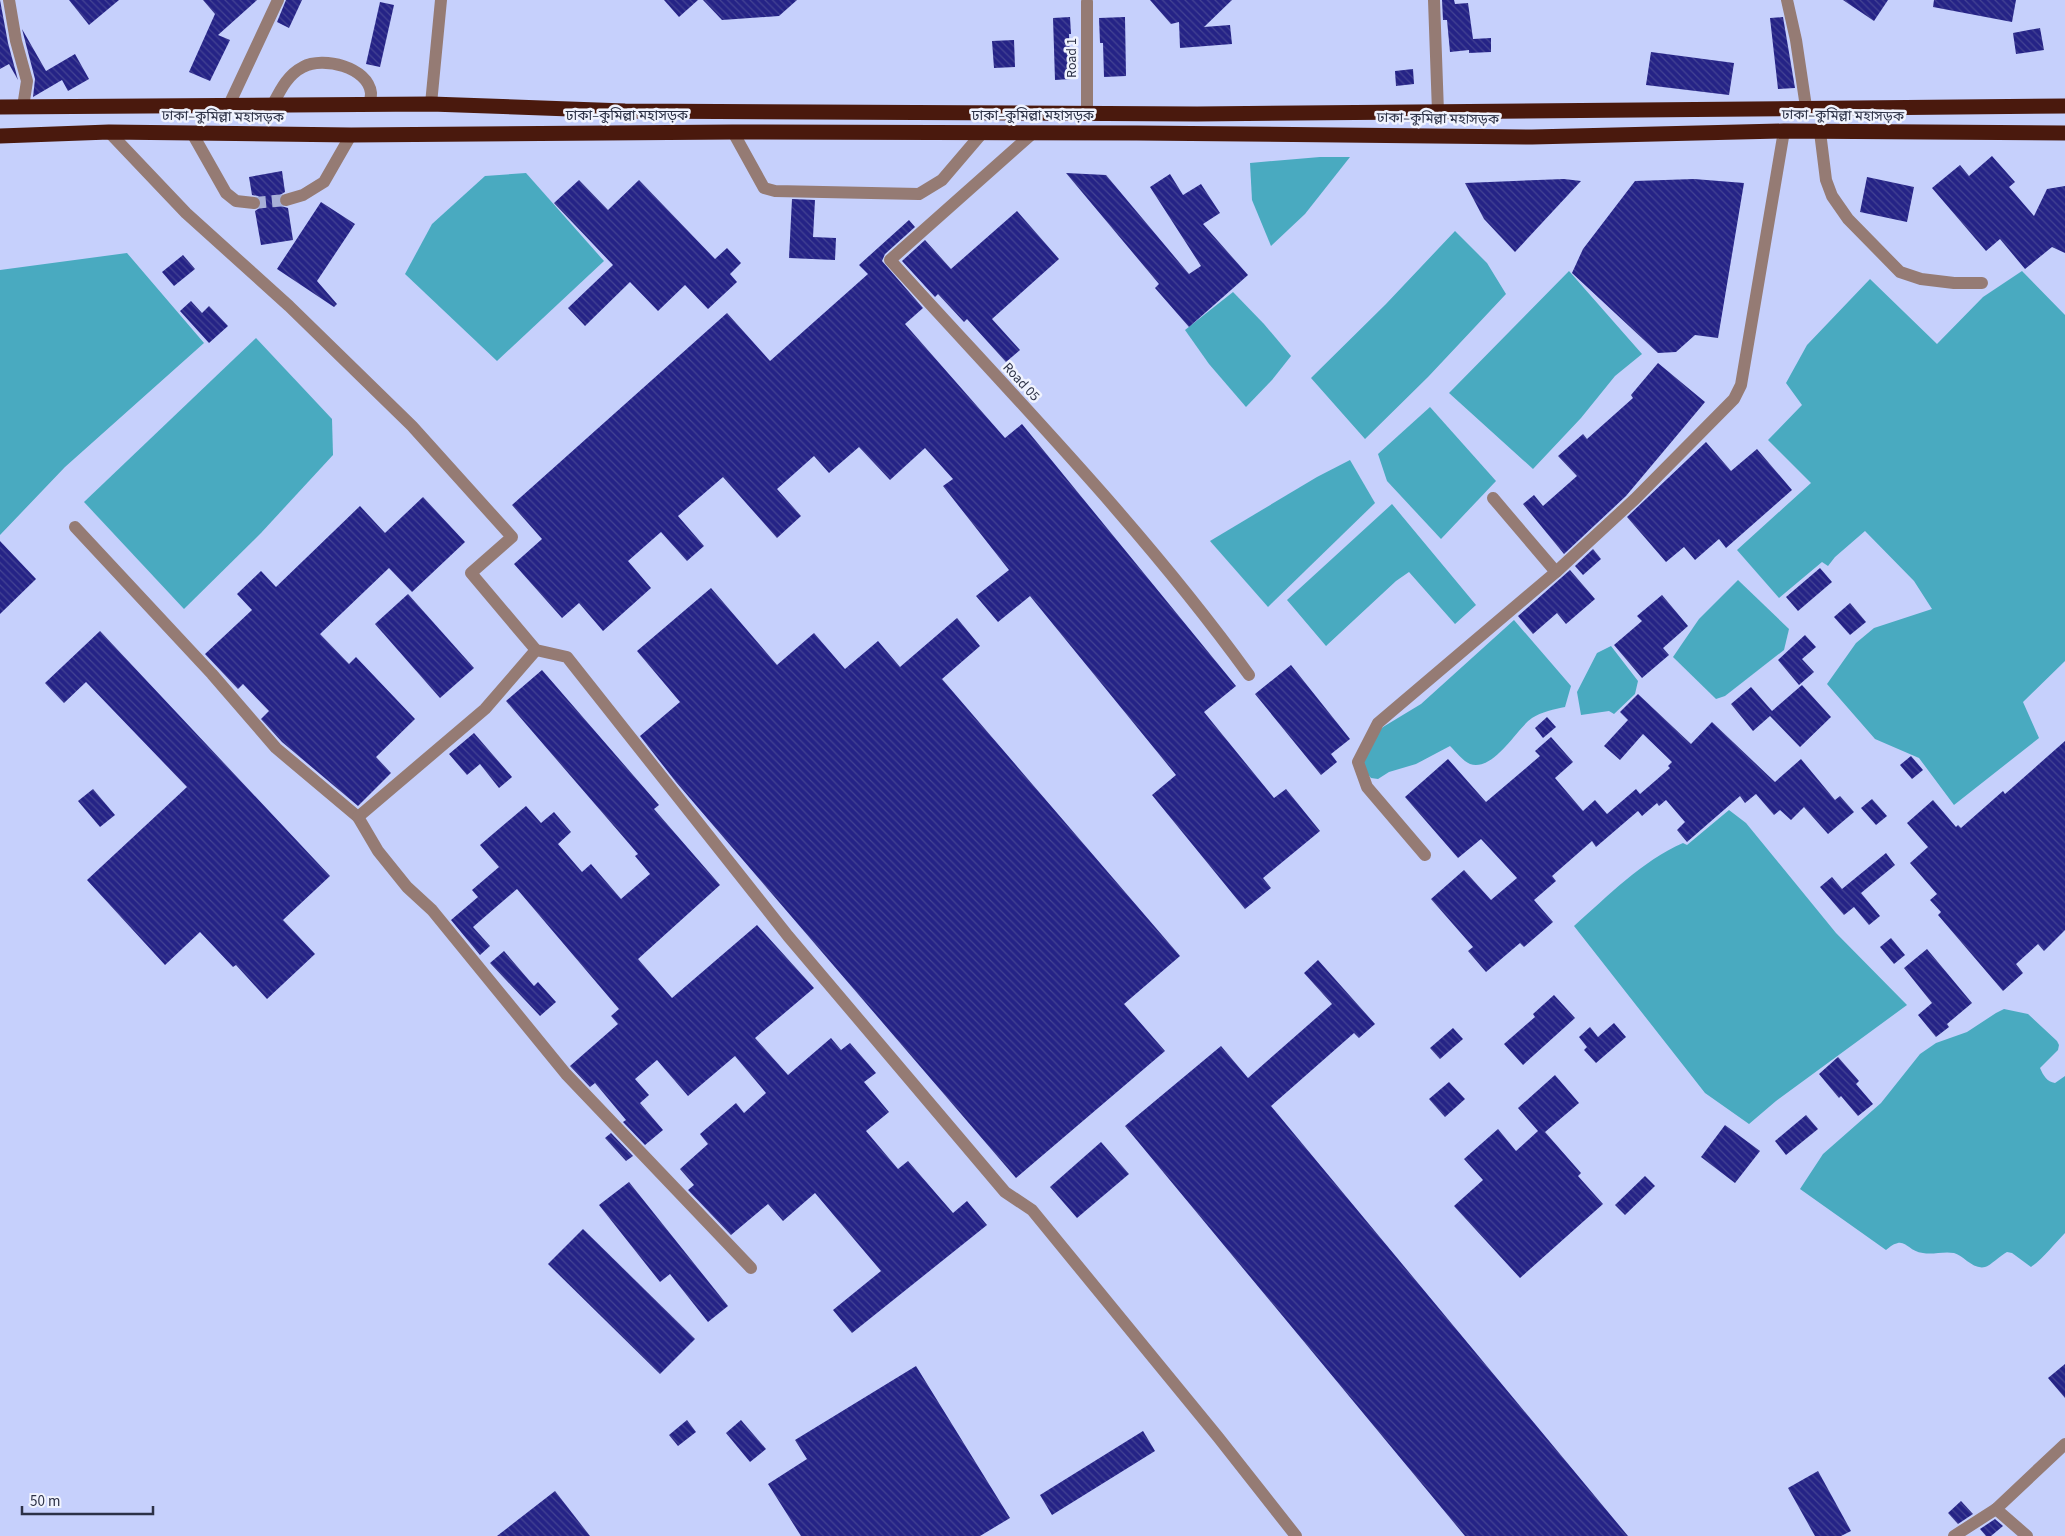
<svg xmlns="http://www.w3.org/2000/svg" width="2065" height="1536" viewBox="0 0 2065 1536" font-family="'Source Sans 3','Noto Sans Bengali',sans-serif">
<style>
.water{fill:#49aac0}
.building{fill:url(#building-back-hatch)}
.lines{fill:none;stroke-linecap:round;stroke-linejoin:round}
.minor-tunnel{stroke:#a7b0d8;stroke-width:12;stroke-dasharray:12 6;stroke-linecap:butt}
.minor{stroke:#957b74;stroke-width:12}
.highway{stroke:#4a190d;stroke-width:15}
.labels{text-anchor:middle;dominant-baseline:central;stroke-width:5;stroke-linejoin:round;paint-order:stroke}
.street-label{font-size:14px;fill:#2c3146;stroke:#f0f3fe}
</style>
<defs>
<pattern id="building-back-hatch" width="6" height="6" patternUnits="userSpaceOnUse" patternTransform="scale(1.25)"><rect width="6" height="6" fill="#252386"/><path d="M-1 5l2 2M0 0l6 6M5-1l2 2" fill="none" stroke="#444393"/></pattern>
</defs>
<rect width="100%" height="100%" fill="#c6d0fc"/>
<g class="water">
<polygon points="1320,157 1350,157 1305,214 1271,246 1252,200 1250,163"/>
<polygon points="526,173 604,261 497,361 405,274 432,224 485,176"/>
<polygon points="1455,231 1487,263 1506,294 1428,377 1365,439 1311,378 1386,304"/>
<polygon points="127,253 204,343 65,467 0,535 0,270"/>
<polygon points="1569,271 1642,354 1615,376 1581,418 1533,469 1449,393"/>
<polygon points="2022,271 2065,315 2065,661 2023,702 2039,738 1954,805 1919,758 1875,739 1827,684 1856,643 1874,628 1932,609 1914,581 1865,531 1835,557 1828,566 1822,562 1779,598 1737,550 1811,483 1768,440 1802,405 1786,383 1807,345 1870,279 1937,344 1983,297"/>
<polygon points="1233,292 1264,324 1291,356 1272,380 1246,407 1209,364 1185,330"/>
<polygon points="256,338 332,419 333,455 261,533 184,609 84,502"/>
<polygon points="1430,407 1496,481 1441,539 1387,481 1378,454"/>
<polygon points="1350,460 1375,503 1268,607 1210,541 1317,477"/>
<polygon points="1392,504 1476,605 1455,624 1409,572 1396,581 1326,646 1287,600"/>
<polygon points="1738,580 1789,629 1784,650 1725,696 1716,699 1673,657 1699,619"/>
<path d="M1514,620L1571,686L1565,707C1555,709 1541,712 1532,718C1517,728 1494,772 1470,764C1463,761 1455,751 1450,746L1416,764L1389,772L1378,779L1371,778L1364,770L1362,751L1383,727L1421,704Z"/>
<polygon points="1611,646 1638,681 1635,694 1614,714 1609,711 1581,715 1577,692 1597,653"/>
<path d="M1729,810L1746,823L1836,933L1907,1005L1776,1101L1749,1124L1705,1093L1574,926C1608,896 1642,861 1683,843L1687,845Z"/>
<path d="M2004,1009L2028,1014L2057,1041L2059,1045L2058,1050L2040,1068C2043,1075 2047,1082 2055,1083L2065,1076V1233C2054,1244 2044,1258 2031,1267L2012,1253L2007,1252C2001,1255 1990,1266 1985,1267C1973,1270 1963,1255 1954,1253C1943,1251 1933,1255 1923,1253C1905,1251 1906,1233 1886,1250L1800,1189L1823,1154L1881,1103L1920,1054L1936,1043L1967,1032L1996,1013Z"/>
</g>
<g class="building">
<polygon points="0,0 8,43 18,80 9,64 0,69"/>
<polygon points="69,0 119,0 89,25"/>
<polygon points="203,0 257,0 218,35 230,40 210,81 189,72 215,14"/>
<polygon points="286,0 302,0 289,28 277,22"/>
<polygon points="664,0 698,0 679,17"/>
<polygon points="703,0 797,0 779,16 722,20"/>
<polygon points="1150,0 1232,0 1204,27 1230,25 1232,44 1180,48 1179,22 1171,24"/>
<polygon points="1442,0 1454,0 1455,4 1468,3 1473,39 1491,38 1491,52 1469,53 1469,50 1450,52 1447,20 1443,20"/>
<polygon points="1843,0 1888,0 1874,21"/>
<polygon points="1934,0 2016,0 2012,22 1933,7"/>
<polygon points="380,2 394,5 380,67 366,64"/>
<polygon points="1070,17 1071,34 1069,34 1071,79 1055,80 1053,18"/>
<polygon points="1125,17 1126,76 1104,77 1103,43 1100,43 1099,18"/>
<polygon points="1783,17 1795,88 1778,89 1770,18"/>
<polygon points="2040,28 2044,50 2016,54 2013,33"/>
<polygon points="22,29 46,71 75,54 89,79 68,91 62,80 33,97 35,79"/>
<polygon points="1014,40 1015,67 994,68 992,41"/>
<polygon points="1651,52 1734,63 1729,95 1646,85"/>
<polygon points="1413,69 1414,84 1396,86 1395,71"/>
<polygon points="1992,156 2015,182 2009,187 2034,216 2047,189 2065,186 2065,253 2052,247 2025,269 2000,239 1986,251 1932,188 1960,165 1969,176"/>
<polygon points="282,171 285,192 280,195 278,202 281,206 288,208 293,240 261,245 255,211 261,207 262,200 258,196 252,195 249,177"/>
<polygon points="1066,173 1106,175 1189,274 1201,266 1150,187 1170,174 1183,195 1201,184 1220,213 1203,224 1248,275 1189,327 1155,288 1159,284"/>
<polygon points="1867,177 1914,187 1907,222 1860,212"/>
<polygon points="1564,179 1581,181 1515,252 1484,219 1465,183"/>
<polygon points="1694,179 1744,183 1718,338 1695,335 1676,352 1658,353 1572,273 1583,249 1635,181"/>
<polygon points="579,180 608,210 639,180 715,259 727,248 741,263 730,274 737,282 708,309 685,285 658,311 630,282 585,326 568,308 613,265 554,203"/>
<polygon points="792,199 815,200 813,237 836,238 835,260 789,258"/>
<polygon points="321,202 355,224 317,281 337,304 334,307 277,269"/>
<polygon points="1017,211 1059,259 992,319 1020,350 1006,362 967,319 964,322 938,294 935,297 902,261 925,240 951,269"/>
<polygon points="909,220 915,227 885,254 882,261 923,308 905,324 1005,438 1022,424 1236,686 1204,712 1274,798 1286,789 1320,831 1263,878 1271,888 1245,909 1152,795 1176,775 1030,596 998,622 976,596 1009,570 943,486 953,479 925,448 890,480 859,447 829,473 814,456 777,489 801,516 777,538 723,477 678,516 704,546 687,561 661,532 628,561 651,588 603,631 579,603 562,618 514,564 542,539 512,505 727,313 770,361 868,274 859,265"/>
<polygon points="183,255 195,269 174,286 162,272"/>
<polygon points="191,301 202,313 209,306 228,326 209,343 180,311"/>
<polygon points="1658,363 1705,402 1626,496 1564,554 1523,504 1534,495 1543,506 1577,476 1558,456 1583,434 1587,439 1633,398 1631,395"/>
<polygon points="1706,442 1731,471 1757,449 1792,490 1726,548 1719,539 1695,560 1684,547 1666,562 1627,517"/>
<polygon points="423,497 465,542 412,592 389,568 320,634 349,664 356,657 415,719 376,757 391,773 358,806 282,742 261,719 269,711 243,684 238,689 205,654 252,610 237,594 261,571 276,587 360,506 385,533"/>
<polygon points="0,541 36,579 0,614"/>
<polygon points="1593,549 1601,559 1583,575 1575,566"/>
<polygon points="1820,568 1832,582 1798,611 1786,597"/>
<polygon points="1570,570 1595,599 1566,624 1557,613 1533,634 1518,616"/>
<polygon points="711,588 777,665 814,633 845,669 878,641 900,667 957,618 980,646 942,679 1180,956 1124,1004 1165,1051 1016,1178 676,782 640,736 680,702 637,651"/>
<polygon points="408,594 474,668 440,698 375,624"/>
<polygon points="1662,595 1688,626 1663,648 1669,655 1642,678 1614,645 1642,621 1637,616"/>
<polygon points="1850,603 1866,622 1850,635 1834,617"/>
<polygon points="100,631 330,876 283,920 315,954 267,999 236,965 233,967 200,932 165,965 87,880 187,787 86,682 64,703 45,683"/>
<polygon points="1805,635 1816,647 1802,659 1814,672 1799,685 1778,660"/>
<polygon points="1291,665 1350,739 1331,754 1337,762 1321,775 1255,694"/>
<polygon points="542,670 659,805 654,809 720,885 638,959 672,998 757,925 814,988 755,1038 788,1075 831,1038 841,1050 850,1043 876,1073 864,1082 889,1112 866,1131 898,1169 908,1161 953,1213 967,1201 987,1225 852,1333 833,1310 881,1271 815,1193 783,1221 768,1204 731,1235 688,1190 694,1185 680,1169 708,1144 700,1134 736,1103 744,1113 766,1093 735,1056 688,1096 657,1060 635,1079 649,1095 640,1103 663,1130 645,1145 623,1122 626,1120 595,1083 590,1087 570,1066 618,1024 611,1016 619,1009 517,889 473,927 490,946 480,955 451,920 478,897 472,890 499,867 480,845 526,806 541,823 554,812 571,832 558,844 582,872 591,864 621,899 650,874 635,856 638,854 506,701"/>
<polygon points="1802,685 1831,717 1800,747 1770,716 1753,731 1731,704 1751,687 1772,711"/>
<polygon points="1638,694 1691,744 1712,722 1775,782 1801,759 1835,800 1840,796 1854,812 1828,834 1804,807 1791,820 1780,810 1774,815 1756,794 1745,803 1740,796 1687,842 1677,830 1685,822 1666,800 1659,806 1657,803 1642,816 1638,811 1596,847 1592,841 1552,876 1556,881 1534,900 1553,922 1524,947 1520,943 1486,972 1468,951 1473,947 1431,899 1464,870 1491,900 1517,878 1481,839 1458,858 1405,797 1448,759 1486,802 1540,756 1535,751 1551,737 1573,762 1555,778 1583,811 1595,800 1607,814 1636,789 1640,794 1670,768 1668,766 1672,762 1643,734 1620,760 1604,746 1628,720 1620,712"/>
<polygon points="1547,717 1556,727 1543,738 1535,728"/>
<polygon points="474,733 512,777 499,788 480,764 467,775 449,754"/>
<polygon points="2065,741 2065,930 2044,951 2038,944 2016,964 2023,973 2003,991 1938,915 1941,912 1930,900 1937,894 1910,863 1928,847 1907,823 1933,800 1956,827 1958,825 1961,828 2003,791 2005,794"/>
<polygon points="1911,756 1923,770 1912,779 1900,765"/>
<polygon points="93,789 115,815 100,827 78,801"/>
<polygon points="1872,799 1887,816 1876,825 1861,808"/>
<polygon points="1886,853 1895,865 1861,893 1880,916 1869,925 1854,907 1844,915 1820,887 1832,877 1842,889"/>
<polygon points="1891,938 1905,955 1894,964 1880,947"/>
<polygon points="1927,949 1972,1003 1947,1024 1949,1027 1936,1037 1918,1015 1932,1003 1904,968"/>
<polygon points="504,951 534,986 538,982 556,1002 540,1016 490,963"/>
<polygon points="1318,960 1375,1024 1359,1038 1354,1033 1271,1106 1628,1536 1465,1536 1125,1126 1221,1046 1248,1078 1332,1004 1304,973"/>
<polygon points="1554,995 1575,1018 1523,1065 1504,1044 1535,1017 1533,1014"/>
<polygon points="1614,1023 1626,1037 1596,1063 1584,1050 1587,1047 1579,1037 1590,1027 1598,1037"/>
<polygon points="1453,1028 1463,1039 1440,1059 1430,1048"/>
<polygon points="1838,1057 1859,1081 1856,1084 1873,1104 1858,1116 1841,1096 1839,1098 1819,1074"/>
<polygon points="1555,1075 1579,1103 1545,1132 1581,1173 1578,1176 1603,1204 1520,1278 1454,1206 1483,1180 1464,1159 1498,1129 1516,1151 1538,1131 1518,1108"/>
<polygon points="1449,1082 1465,1099 1445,1117 1429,1099"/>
<polygon points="1806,1115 1818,1129 1786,1155 1775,1141"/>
<polygon points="1725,1125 1760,1151 1735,1183 1701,1157"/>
<polygon points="611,1133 633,1156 626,1161 605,1138"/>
<polygon points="1101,1142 1129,1174 1077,1218 1050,1187"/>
<polygon points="1645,1176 1655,1186 1625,1215 1615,1205"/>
<polygon points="629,1182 728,1306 708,1322 670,1274 660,1282 599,1205"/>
<polygon points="583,1229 695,1339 660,1374 548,1264"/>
<polygon points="2065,1364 2065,1398 2048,1378"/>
<polygon points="916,1366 1010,1518 980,1536 801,1536 768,1484 807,1459 795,1440"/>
<polygon points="687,1420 696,1432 678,1446 669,1435"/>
<polygon points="741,1420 766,1449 750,1462 726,1433"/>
<polygon points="1143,1431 1155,1451 1052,1515 1040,1495"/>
<polygon points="1818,1471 1851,1531 1841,1536 1815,1536 1788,1488"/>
<polygon points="555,1491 590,1536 497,1536"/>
<polygon points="1961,1501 1973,1514 1958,1524 1948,1513"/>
<polygon points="1995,1519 2003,1526 1991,1536 1986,1536 1980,1529"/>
</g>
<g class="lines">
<polyline class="minor-tunnel" points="254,203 286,200"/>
<g class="minor">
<polyline points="9,0 16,41 27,81 23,107"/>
<polyline points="1434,0 1438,112"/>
<polyline points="1787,0 1796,40 1806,107"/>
<polyline points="1087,2 1087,113"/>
<polyline points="431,104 441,0"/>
<path d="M272,106C280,91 287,75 303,67C323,56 368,67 371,93C371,97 370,101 370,105"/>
<polyline points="228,107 278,0"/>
<polyline points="109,132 186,213 289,306 412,426 512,537 471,573 536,650 567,657 788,936 1005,1192 1032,1210 1218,1437 1296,1536"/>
<polyline points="733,132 764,188 775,191 919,194 942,180 983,132"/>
<polyline points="1820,132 1826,180 1832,196 1848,219 1900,272 1921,279 1954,283 1982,283"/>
<polyline points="192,133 226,193 236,201 254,203"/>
<path d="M1033,133L890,260C1013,396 1142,527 1249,675"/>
<polyline points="286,200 303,195 324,182 351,135"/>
<polyline points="1493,498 1556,572"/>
<polyline points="75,527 212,674 276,748 358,817 378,851 407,887 432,910 566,1074 751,1268"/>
<polyline points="358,817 485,709 536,650"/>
<polyline points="1425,855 1367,787 1358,762 1378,723 1556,572 1635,499 1734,399 1741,385 1784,131"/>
<polyline points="1954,1536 1996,1509"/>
<polyline points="2027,1536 1996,1509 2065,1444"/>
</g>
<g class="highway">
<polyline points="0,107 431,104 625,111 1197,114 2065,106"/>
<polyline points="0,136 109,132 351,135 733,132 1137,133 1532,137 1784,131 2065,133"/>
</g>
</g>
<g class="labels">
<g class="street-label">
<text transform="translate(1072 58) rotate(-90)">Road 1</text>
<text x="627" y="116">ঢাকা–কুমিল্লা মহাসড়ক</text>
<text x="1033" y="116">ঢাকা–কুমিল্লা মহাসড়ক</text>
<text transform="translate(1843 116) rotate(1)">ঢাকা–কুমিল্লা মহাসড়ক</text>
<text transform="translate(223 117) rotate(1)">ঢাকা–কুমিল্লা মহাসড়ক</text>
<text transform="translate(1438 119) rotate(1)">ঢাকা–কুমিল্লা মহাসড়ক</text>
<text transform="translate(1021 382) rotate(47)">Road 05</text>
</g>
</g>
<path d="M22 1506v8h131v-8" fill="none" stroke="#2c3146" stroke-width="2.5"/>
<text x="30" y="1506" font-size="15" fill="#2c3146" stroke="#f0f3fe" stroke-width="4" paint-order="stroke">50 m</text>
</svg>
